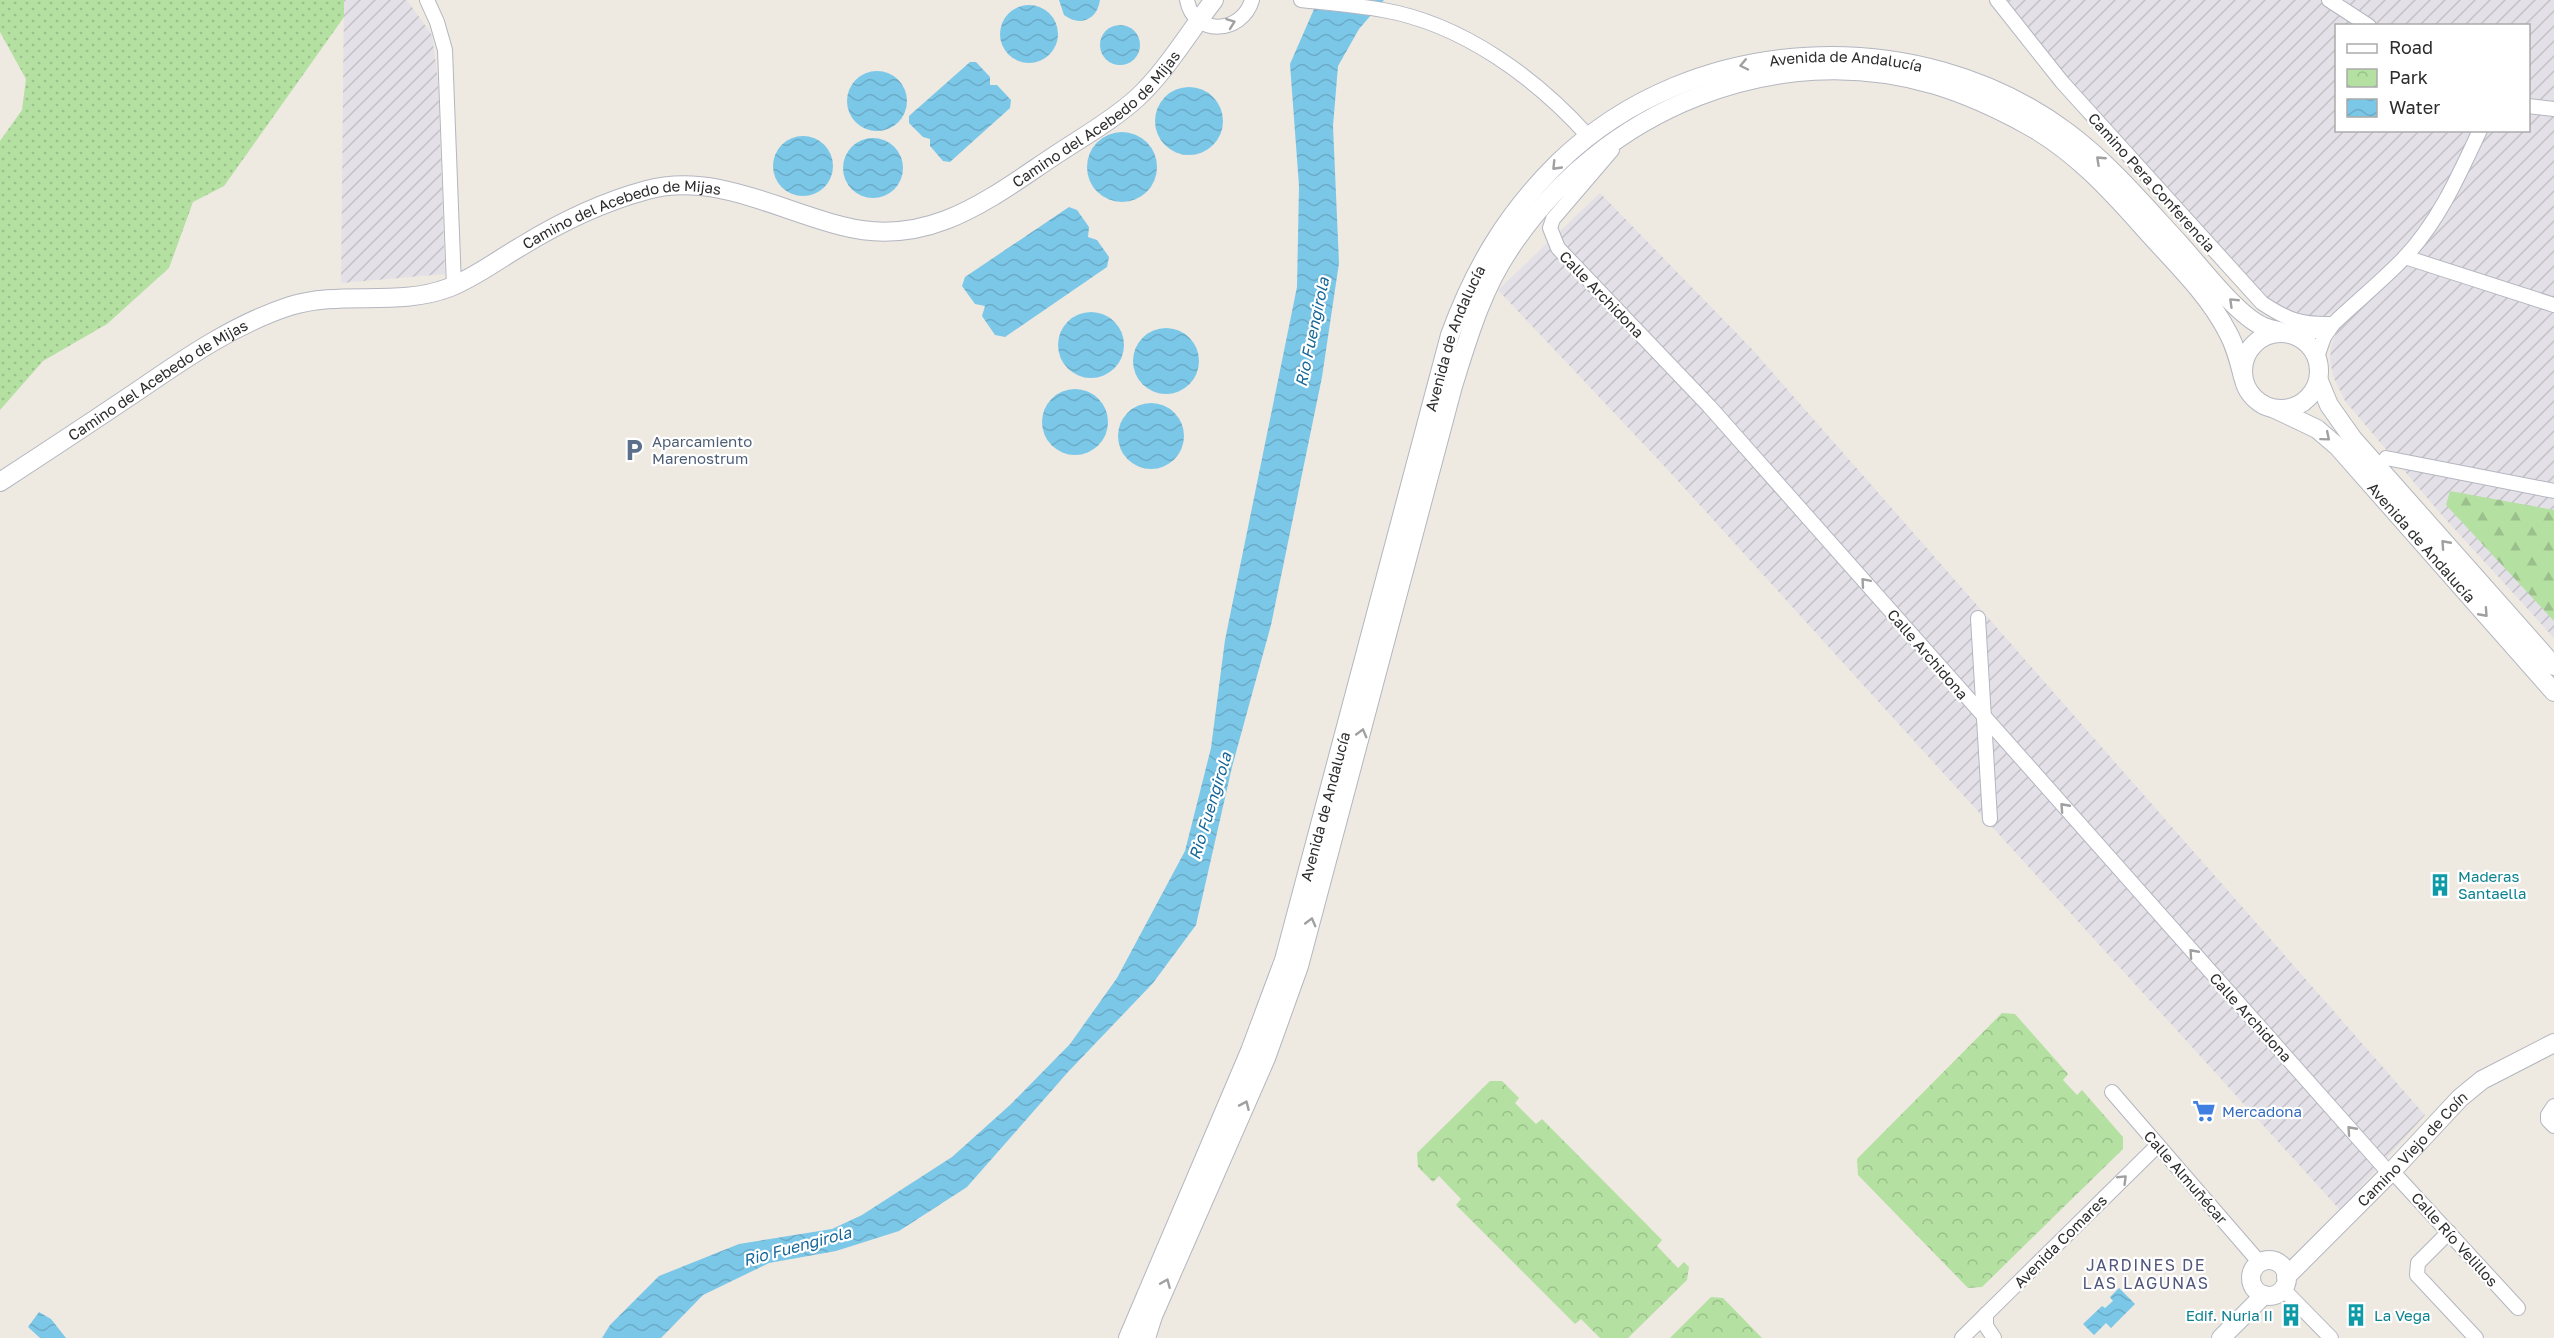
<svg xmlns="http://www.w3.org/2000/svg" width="2554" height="1338" viewBox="0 0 2554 1338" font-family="'Golos Text',sans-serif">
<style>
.industrial{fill:url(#industrial-furrows);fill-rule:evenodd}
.grass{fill:url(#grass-dots)}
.forest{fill:url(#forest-firs)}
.park{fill:url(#park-crowns)}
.water{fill:url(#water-waves)}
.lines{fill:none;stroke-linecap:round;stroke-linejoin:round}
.minor-casing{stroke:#b4b6c0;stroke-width:16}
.tertiary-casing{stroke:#b4b6c0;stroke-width:20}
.minor{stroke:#fff;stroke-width:14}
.tertiary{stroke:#fff;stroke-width:18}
.oneway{stroke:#a0a0a0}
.labels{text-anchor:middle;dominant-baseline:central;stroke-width:4.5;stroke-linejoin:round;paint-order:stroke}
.street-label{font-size:15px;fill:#2d2d2d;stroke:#fff}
.service-label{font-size:15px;fill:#4e5e75;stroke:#fff;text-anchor:start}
.culture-label{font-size:15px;fill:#0d838f;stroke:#fff;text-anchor:start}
.shop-label{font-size:15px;fill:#366cbe;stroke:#fff;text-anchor:start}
.water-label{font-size:16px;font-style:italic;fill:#166799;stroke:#fff}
.neighbourhood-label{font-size:16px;letter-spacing:1.5px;fill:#50567c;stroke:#fff}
</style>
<defs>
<pattern id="industrial-furrows" width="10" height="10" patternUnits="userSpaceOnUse" patternTransform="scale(1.5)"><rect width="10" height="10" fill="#e3e1e7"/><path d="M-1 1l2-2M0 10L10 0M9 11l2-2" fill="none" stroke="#c3c1c6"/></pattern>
<pattern id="grass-dots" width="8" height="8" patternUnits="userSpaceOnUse" patternTransform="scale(1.5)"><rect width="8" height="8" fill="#b4e0a1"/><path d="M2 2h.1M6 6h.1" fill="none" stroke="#9bc08b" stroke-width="1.8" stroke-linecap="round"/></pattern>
<pattern id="forest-firs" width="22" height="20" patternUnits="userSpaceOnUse" patternTransform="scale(1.5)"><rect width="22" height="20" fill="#b4e0a1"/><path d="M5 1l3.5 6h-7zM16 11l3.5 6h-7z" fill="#9bc08b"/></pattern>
<pattern id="park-crowns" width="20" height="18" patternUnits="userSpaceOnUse" patternTransform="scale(1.5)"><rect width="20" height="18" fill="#b4e0a1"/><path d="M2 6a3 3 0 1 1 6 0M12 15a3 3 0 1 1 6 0" fill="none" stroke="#9bc08b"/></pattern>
<pattern id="water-waves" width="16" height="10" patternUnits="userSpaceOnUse" patternTransform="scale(1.5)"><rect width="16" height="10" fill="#7bc7e8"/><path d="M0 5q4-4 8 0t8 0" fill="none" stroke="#6babc7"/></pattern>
</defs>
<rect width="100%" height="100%" fill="#eee9e1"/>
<g class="industrial">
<polygon points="344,0 407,0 432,35 438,80 445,274 341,283"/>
<path d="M1993,0H2554V638L2440,513L2345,401L2333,376L2330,359L2332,343L2341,322L2332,313L2316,320L2304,318L2272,304L2256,290ZM2336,26H2528V130H2336Z"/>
<polygon points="1600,193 1751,348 2425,1115 2340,1210 1668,470 1498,290"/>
</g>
<polygon class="grass" points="0,0 344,0 344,17 224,186 193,202 169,268 107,324 43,361 0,410 0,141 22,110 26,79 0,32"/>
<polygon class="forest" points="2450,491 2554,510 2554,621 2446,505"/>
<g class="park">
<polygon points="2002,1013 2015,1014 2068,1074 2063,1080 2077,1095 2082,1090 2123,1137 2123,1149 1982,1287 1968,1288 1858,1175 1857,1159"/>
<polygon points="1490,1081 1502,1081 1519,1098 1515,1103 1536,1124 1542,1119 1662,1240 1657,1246 1678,1268 1684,1262 1689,1267 1687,1280 1628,1338 1600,1338 1581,1319 1575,1324 1456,1205 1461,1199 1439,1176 1433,1182 1418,1167 1417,1153"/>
<polygon points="1711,1297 1723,1298 1762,1338 1670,1338"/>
</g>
<g class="water">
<path d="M1059,0H1100C1097,20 1080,27 1064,15Z"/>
<polygon points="1318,0 1384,0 1359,29 1338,66 1333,126 1339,263 1322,377 1271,625 1232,767 1196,925 1153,983 1068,1072 967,1187 899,1231 836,1251 769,1263 703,1295 661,1338 602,1338 610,1325 659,1276 739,1244 832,1229 862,1215 952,1157 1010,1105 1070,1044 1117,978 1185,851 1211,748 1225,640 1297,287 1299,186 1290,64"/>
<circle cx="1029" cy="34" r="29"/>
<circle cx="1120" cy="45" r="20"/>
<polygon points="970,62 976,62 990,77 990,85 997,85 1011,100 1010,108 950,162 943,161 930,146 930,139 923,137 909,123 909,116"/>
<circle cx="877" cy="101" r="30"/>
<circle cx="1189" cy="121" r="34"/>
<circle cx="1122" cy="167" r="35"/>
<circle cx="803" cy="166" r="30"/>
<circle cx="873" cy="168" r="30"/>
<polygon points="1069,207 1077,210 1089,227 1088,237 1097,240 1109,257 1107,267 1005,337 995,335 982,316 985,306 975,304 962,286 965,277"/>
<circle cx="1091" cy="345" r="33"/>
<circle cx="1166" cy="361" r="33"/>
<circle cx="1075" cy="422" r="33"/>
<circle cx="1151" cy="436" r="33"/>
<polygon points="2119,1288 2135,1304 2111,1328 2106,1323 2094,1335 2083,1324 2102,1306 2105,1308 2113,1301 2110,1297"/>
<polygon points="39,1312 51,1319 66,1338 40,1338 28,1327"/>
</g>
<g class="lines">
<g class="minor-casing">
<g id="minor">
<polyline points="427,0 437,22 445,50 454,286"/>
<path d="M1187,0C1194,37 1242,34 1252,0"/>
<path d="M1301,0C1328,3 1356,5 1383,10C1463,24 1536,78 1589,137"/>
<path d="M1997,0L2062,82L2262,303C2288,320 2300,325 2333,324"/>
<polyline points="2329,0 2369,26"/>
<polyline points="2528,106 2554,109"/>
<polyline points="1612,150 1553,219 1550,228 1558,248 1709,406 2390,1174"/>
<polyline points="2405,257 2554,305"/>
<polyline points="2288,333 2307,333 2320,330"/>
<path d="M2317,357L2324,337L2333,324C2356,302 2382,281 2404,258C2439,221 2459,175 2480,130"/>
<polyline points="2386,458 2554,491"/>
<polyline points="1978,618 1990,819"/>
<polyline points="2112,1092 2260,1263"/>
<polyline points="2554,1106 2548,1115 2548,1120 2554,1126"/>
<polyline points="2392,1171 2518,1308"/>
<polyline points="2449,1232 2418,1263 2417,1275 2476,1338"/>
<polyline points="2283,1289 2331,1338"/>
<polyline points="1986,1314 1986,1326 1994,1338"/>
<polyline points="1962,1338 2158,1145"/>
</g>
</g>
<g class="tertiary-casing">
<g id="tertiary">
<circle cx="2281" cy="371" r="38"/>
<polyline points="2319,381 2329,405 2353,439 2554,666"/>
<path id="s1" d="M2275,409L2317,429L2338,447L2554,692"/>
<path id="s2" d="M0,482C46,452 93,421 139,390C187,357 235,324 290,306C342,290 397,307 448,288C474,278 496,261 520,247C559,223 602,202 647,190C714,172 778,210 842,226C929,249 989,199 1057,154C1084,136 1113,120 1137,98C1167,70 1189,32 1214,0"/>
<circle cx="2269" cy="1278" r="18"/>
<path id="s3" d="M2286,1277L2392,1171L2460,1098L2482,1080L2554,1043"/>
<path id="s4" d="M1128,1338L1250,1051L1284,960L1450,335C1475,267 1507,213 1559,162C1693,32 1918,21 2067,132C2110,164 2144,205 2180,244C2200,266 2236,314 2262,326C2268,329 2276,330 2282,332"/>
<path d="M1146,1338L1153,1316L1266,1058L1299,966L1453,386C1468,338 1482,289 1511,247C1602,110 1775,37 1935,85C1968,95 2000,110 2029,126C2074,151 2109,189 2142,226C2171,259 2207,292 2227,331C2235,345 2239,361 2243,377"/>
<polyline points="2221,1338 2264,1295"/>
</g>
</g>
<use href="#minor" class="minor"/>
<use href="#tertiary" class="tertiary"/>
</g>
<defs><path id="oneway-chevron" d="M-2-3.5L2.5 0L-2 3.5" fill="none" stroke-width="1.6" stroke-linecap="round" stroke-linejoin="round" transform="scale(1.5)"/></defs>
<g class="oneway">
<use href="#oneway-chevron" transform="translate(1231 23) rotate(-20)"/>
<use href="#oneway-chevron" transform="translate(1744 65) rotate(168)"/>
<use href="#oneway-chevron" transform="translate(2100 160) rotate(-137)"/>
<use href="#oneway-chevron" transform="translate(1556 166) rotate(134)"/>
<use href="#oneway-chevron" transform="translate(2233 302) rotate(-136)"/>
<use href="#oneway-chevron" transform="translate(2326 437) rotate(40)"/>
<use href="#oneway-chevron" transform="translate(2445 544) rotate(-132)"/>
<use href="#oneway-chevron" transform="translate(1865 582) rotate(-131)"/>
<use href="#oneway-chevron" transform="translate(2484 613) rotate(48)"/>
<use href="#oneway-chevron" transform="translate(1362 733) rotate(-75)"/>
<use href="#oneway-chevron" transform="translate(2064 807) rotate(-132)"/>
<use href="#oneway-chevron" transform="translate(1311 922) rotate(-75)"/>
<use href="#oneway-chevron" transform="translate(2193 953) rotate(-132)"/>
<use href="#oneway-chevron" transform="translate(1245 1105) rotate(-66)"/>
<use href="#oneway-chevron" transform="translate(2351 1130) rotate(-132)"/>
<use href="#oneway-chevron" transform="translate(2123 1179) rotate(-44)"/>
<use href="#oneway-chevron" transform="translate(1166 1283) rotate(-67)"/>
</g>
<defs>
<g id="parking-bare" transform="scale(1.8)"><path d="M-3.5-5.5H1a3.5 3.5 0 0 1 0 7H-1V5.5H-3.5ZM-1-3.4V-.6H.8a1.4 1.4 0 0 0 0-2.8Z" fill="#5c6f8a" stroke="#fff" stroke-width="2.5" paint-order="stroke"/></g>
<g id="building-bare" transform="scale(1.8)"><path d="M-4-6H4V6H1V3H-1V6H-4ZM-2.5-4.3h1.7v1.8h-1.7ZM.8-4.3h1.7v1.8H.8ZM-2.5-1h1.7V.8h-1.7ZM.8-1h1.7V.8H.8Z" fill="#0f9aa8" stroke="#fff" stroke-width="2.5" paint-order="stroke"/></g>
<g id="supermarket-bare" transform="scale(1.8)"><path d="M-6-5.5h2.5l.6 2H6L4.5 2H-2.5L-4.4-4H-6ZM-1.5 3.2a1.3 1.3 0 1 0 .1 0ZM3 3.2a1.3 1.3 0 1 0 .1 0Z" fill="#3f7fe0" stroke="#fff" stroke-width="2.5" paint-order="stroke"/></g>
</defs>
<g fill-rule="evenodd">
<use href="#parking-bare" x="634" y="450"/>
<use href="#building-bare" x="2440" y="885"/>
<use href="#supermarket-bare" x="2204" y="1111"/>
<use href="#building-bare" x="2291" y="1315"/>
<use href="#building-bare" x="2356" y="1315"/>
</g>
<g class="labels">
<g class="street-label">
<text stroke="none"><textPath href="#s4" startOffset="1576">Avenida de Andalucía</textPath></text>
<text stroke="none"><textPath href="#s2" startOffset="1212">Camino del Acebedo de Mijas</textPath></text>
<text transform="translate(2152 182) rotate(48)">Camino Pera Conferencia</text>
<text stroke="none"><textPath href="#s2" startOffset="692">Camino del Acebedo de Mijas</textPath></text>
<text transform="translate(1602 294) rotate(46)">Calle Archidona</text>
<text stroke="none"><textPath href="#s4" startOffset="1054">Avenida de Andalucía</textPath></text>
<text stroke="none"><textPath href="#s2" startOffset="188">Camino del Acebedo de Mijas</textPath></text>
<text stroke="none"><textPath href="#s1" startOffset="201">Avenida de Andalucía</textPath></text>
<text transform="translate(1928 654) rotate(49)">Calle Archidona</text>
<text stroke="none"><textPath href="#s4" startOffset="568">Avenida de Andalucía</textPath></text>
<text transform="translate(2251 1017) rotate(48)">Calle Archidona</text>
<text stroke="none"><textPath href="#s3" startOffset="180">Camino Viejo de Coín</textPath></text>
<text transform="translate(2186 1177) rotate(49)">Calle Almuñécar</text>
<text transform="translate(2455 1239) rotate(48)">Calle Río Velillos</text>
<text transform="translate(2060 1241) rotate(-45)">Avenida Comares</text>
</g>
<g class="service-label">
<text x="652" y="441">Aparcamiento<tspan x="652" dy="17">Marenostrum</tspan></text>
</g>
<g class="culture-label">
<text x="2458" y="876">Maderas<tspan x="2458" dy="17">Santaella</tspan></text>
<text x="2273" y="1315" text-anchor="end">Edif. Nuria II</text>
<text x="2374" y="1315">La Vega</text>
</g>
<g class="shop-label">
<text x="2222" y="1111">Mercadona</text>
</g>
<g class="water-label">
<text transform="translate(1312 332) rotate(-78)">Rio Fuengirola</text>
<text transform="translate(1210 806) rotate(-73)">Rio Fuengirola</text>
<text transform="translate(797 1246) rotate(-15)">Rio Fuengirola</text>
</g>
<g class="neighbourhood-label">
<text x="2146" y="1265">JARDINES DE<tspan x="2146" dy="18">LAS LAGUNAS</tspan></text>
</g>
</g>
<rect x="2335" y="24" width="195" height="108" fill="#ffffff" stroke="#ababab" stroke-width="1.5"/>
<rect x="2347" y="44" width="30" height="9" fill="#ffffff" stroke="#ababab" stroke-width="1.5"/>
<text x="2389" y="54" font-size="18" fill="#2d2d2d">Road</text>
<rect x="2347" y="69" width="30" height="18" fill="url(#park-crowns)" stroke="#ababab" stroke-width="1.5"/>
<text x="2389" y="84" font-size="18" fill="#2d2d2d">Park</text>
<rect x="2347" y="99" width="30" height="18" fill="url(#water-waves)" stroke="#ababab" stroke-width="1.5"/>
<text x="2389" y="114" font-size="18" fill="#2d2d2d">Water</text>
</svg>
